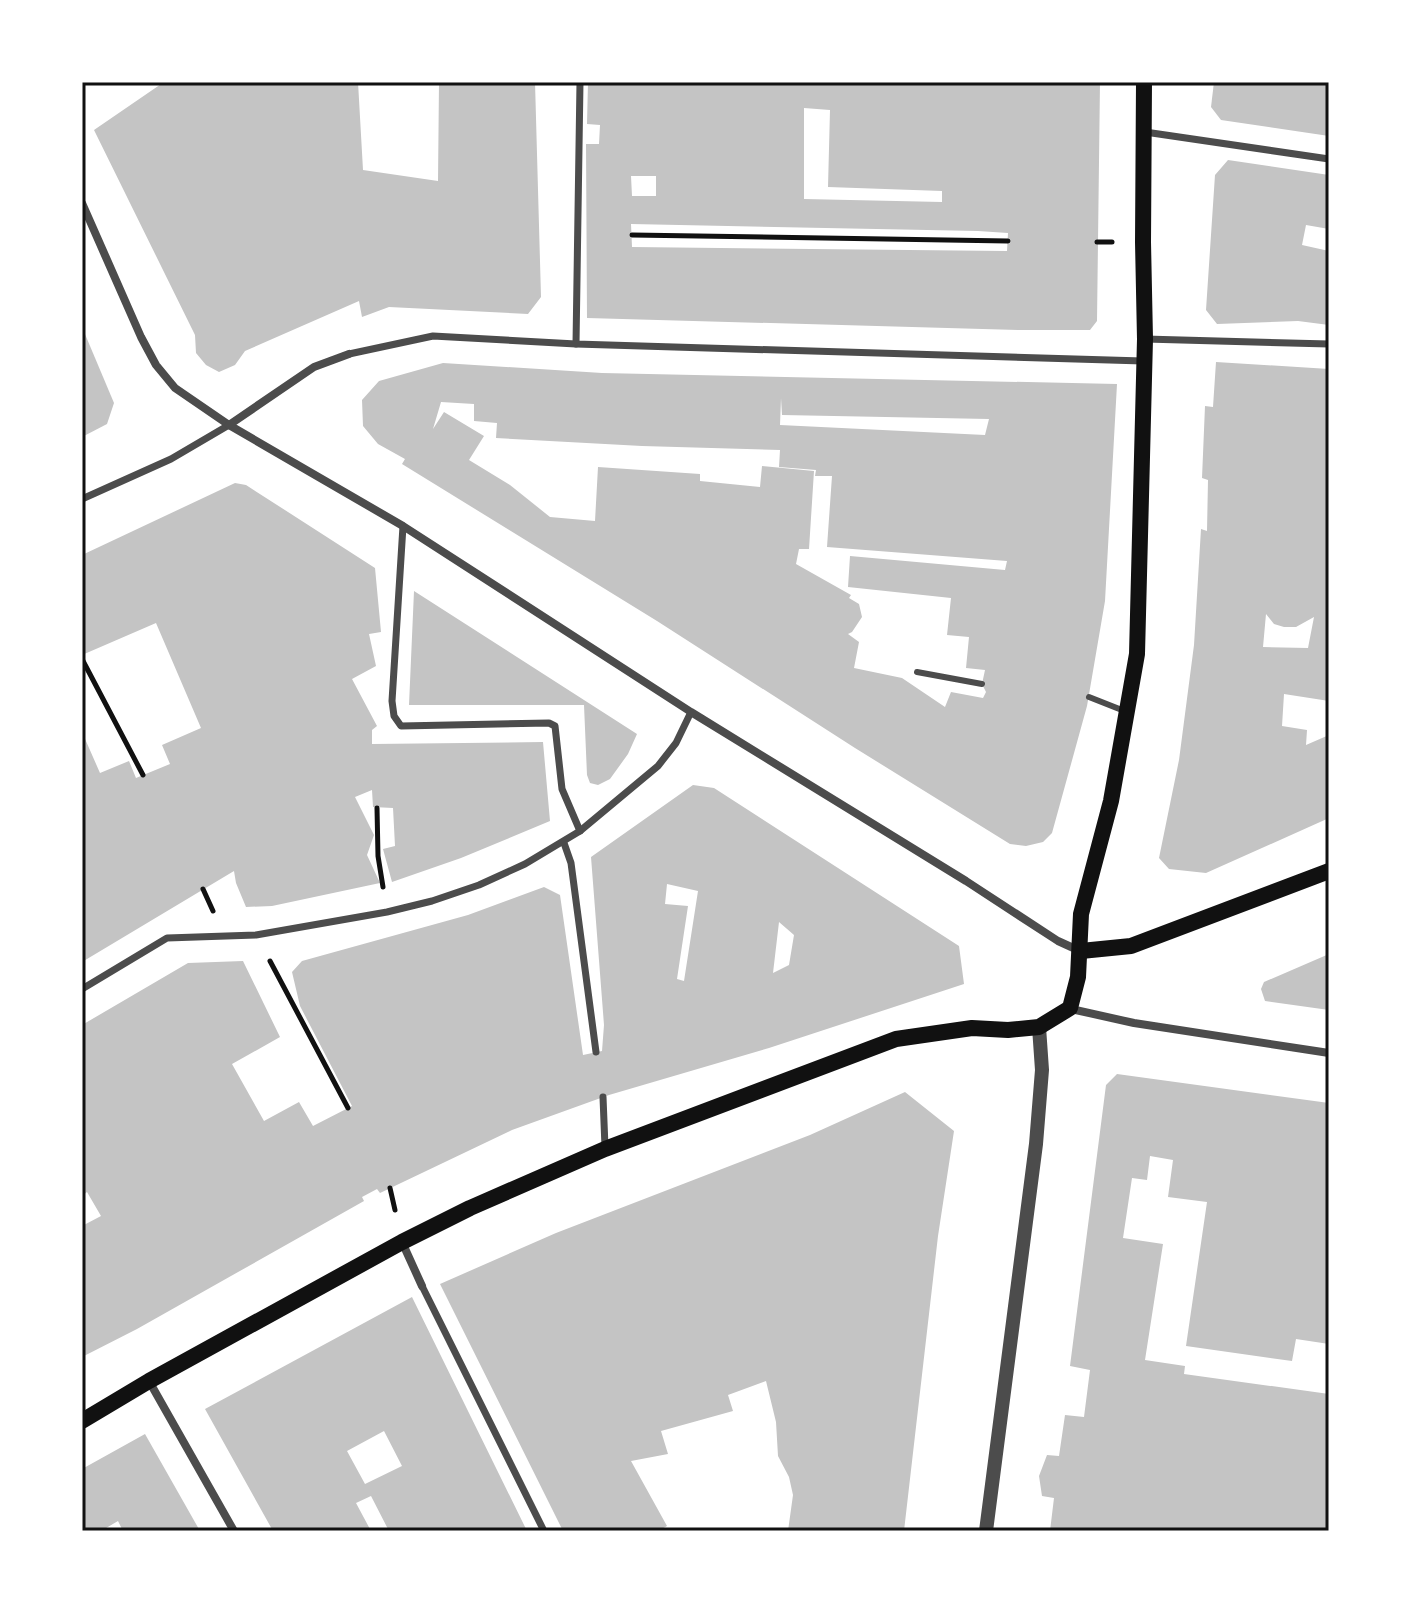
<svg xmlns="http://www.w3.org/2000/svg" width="1411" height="1613" viewBox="0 0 1411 1613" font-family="'Varela Round',sans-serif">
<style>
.building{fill:#c4c4c4;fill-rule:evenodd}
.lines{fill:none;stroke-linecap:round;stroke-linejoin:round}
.path{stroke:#111;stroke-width:5}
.service{stroke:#4c4c4c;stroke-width:6}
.pedestrian{stroke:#4c4c4c;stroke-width:7}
.minor{stroke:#4c4c4c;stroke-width:8}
.tertiary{stroke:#4c4c4c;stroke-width:14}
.secondary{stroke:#111;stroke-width:16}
.neatline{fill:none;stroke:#111;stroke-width:3}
</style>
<rect width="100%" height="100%" fill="#fff"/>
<g class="building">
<polygon points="164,82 358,82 363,170 438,181 439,82 535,82 541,297 528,314 389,307 362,317 359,301 245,351 235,365 219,372 206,365 196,353 195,335 94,130"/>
<path d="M588,82H1100L1097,321L1090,330H1019L587,318L586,144H599L600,125L587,124ZM804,108L830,110L828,187L942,191V202L804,199ZM631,176H656V196H632ZM631,224L978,231L1008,233L1007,251L632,247Z"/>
<polygon points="1214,82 1329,82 1329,136 1221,120 1211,107"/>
<polygon points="1228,160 1329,175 1329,229 1306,225 1302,245 1329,251 1329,325 1298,321 1217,324 1206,310 1215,175"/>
<polygon points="82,327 114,403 107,424 82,437"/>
<path d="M1216,362L1329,369V701L1284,694L1282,726L1307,730L1306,745L1329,735V818L1206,873L1169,869L1159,858L1179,760L1194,645L1201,529L1207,531L1208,480L1202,478L1205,406L1213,407ZM1266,614L1274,624L1284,627H1296L1314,617L1308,648L1263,647Z"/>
<path d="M443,363L602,373L1117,384L1105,601L1087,706L1052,833L1043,842L1026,846L1010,844L855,748L657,621L402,464L405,459L378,444L363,426L362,400L379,381ZM781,398L782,415L989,419L985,435L780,425ZM441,402L474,404V421L497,423L496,438L642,446L780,450L779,467L816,470L815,476H832L827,547L1007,561L1005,570L850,556L848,587L951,598L947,635L969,637L966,668L985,670L982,684L986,692L983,698L951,692L945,707L902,678L854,668L859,642L848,634L852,632L862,617L859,604L849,598L851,595L796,564L799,549H809L814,471L762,466L760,487L700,481V474L598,467L595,521L550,517L510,485L469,460L484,436L444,412L433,429Z"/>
<polygon points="235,483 246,485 375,568 381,632 369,634 376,666 352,679 377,726 372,730 372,744 543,742 550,821 461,858 392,882 383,849 395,846 393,808 373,807 372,790 355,797 374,835 367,855 380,883 272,906 246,907 236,883 234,871 82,962 82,732 100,773 129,761 136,778 170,764 162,745 201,728 156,623 82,655 82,555"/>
<polygon points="414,591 637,734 628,754 610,779 598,785 590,783 587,775 584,705 409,705"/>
<path d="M693,785L714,788L959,946L964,984L769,1048L609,1095L512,1130L380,1193L377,1189L362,1197L364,1201L137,1329L82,1357V1226L101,1216L87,1192L82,1196V1025L188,963L243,961L280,1037L232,1064L264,1121L299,1102L313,1126L352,1106L300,1006L292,972L302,961L468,915L544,887L560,895L583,1055L602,1051L604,1025L591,857ZM667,884L698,891L684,981L677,979L688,906L665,904ZM779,922L794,935L789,965L773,973Z"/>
<polygon points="1329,954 1329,1010 1265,1001 1261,989 1264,982"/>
<polygon points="1117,1074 1329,1103 1329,1344 1296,1339 1292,1361 1186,1346 1207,1202 1168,1197 1173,1160 1150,1156 1147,1180 1132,1178 1123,1238 1163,1244 1145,1360 1185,1366 1184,1374 1329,1394 1329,1531 1050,1531 1054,1498 1042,1496 1039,1476 1047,1455 1059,1456 1065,1415 1084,1417 1090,1370 1070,1366 1106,1085"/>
<polygon points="905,1092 954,1131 938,1236 904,1531 788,1531 793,1495 789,1477 778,1456 776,1422 766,1381 728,1395 733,1411 661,1431 668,1454 631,1461 667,1526 658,1531 563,1531 440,1284 556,1233 810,1135"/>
<path d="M412,1297L527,1531H389L371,1496L356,1503L371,1531H273L205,1409ZM384,1431L402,1466L365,1484L347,1451Z"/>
<polygon points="145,1434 200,1531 123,1531 118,1521 101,1531 82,1531 82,1469"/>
</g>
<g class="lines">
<g class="path">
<polyline points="632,235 1008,241"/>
<polyline points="1097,242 1112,242"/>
<polyline points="82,659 143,775"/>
<polyline points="377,808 378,856 383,887"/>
<polyline points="203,889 213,911"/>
<polyline points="270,961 348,1108"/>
<polyline points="390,1188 395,1210"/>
</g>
<g class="service">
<polyline points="917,672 982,684"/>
<polyline points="1089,697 1127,712"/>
</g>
<g class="pedestrian">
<polyline points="1145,132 1329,159"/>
<polyline points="1145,339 1329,344"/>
<polyline points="576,344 580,82"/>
<polyline points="349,354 433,336 576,344 1143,361"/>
<polyline points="82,499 171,459 229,425"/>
<polyline points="403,526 392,701 394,716 401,726 549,723 555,726 562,789 580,831"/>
<polyline points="564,843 571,863 596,1052"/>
<polyline points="82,989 167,938 256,935 387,912 432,901 479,885 525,864 580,831 658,766 676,743 691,712"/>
<polyline points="603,1097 605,1147"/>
<polyline points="422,1286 544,1531"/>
</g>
<g class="minor">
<polyline points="82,203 141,337 156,365 175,388 229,425 403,526 691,712 966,881 1058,941 1080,951"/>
<polyline points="229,425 314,367 349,354"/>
<polyline points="1071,1009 1134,1023 1329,1053"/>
<polyline points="402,1242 422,1286"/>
<polyline points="149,1381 234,1531"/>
</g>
<polyline class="tertiary" points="986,1531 1036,1144 1042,1070 1039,1027"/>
<g class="secondary">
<polyline points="1081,951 1131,946 1329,871"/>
<polyline points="82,1421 149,1381 402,1242 470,1208 605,1149 896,1039 972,1028 1008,1030 1039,1027 1070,1008 1078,977 1081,914 1111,801 1137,654 1145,339 1143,242 1144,82"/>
</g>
</g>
<rect width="1411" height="1613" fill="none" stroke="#ffffff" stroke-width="168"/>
<rect x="84" y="84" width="1243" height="1445" class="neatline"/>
</svg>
